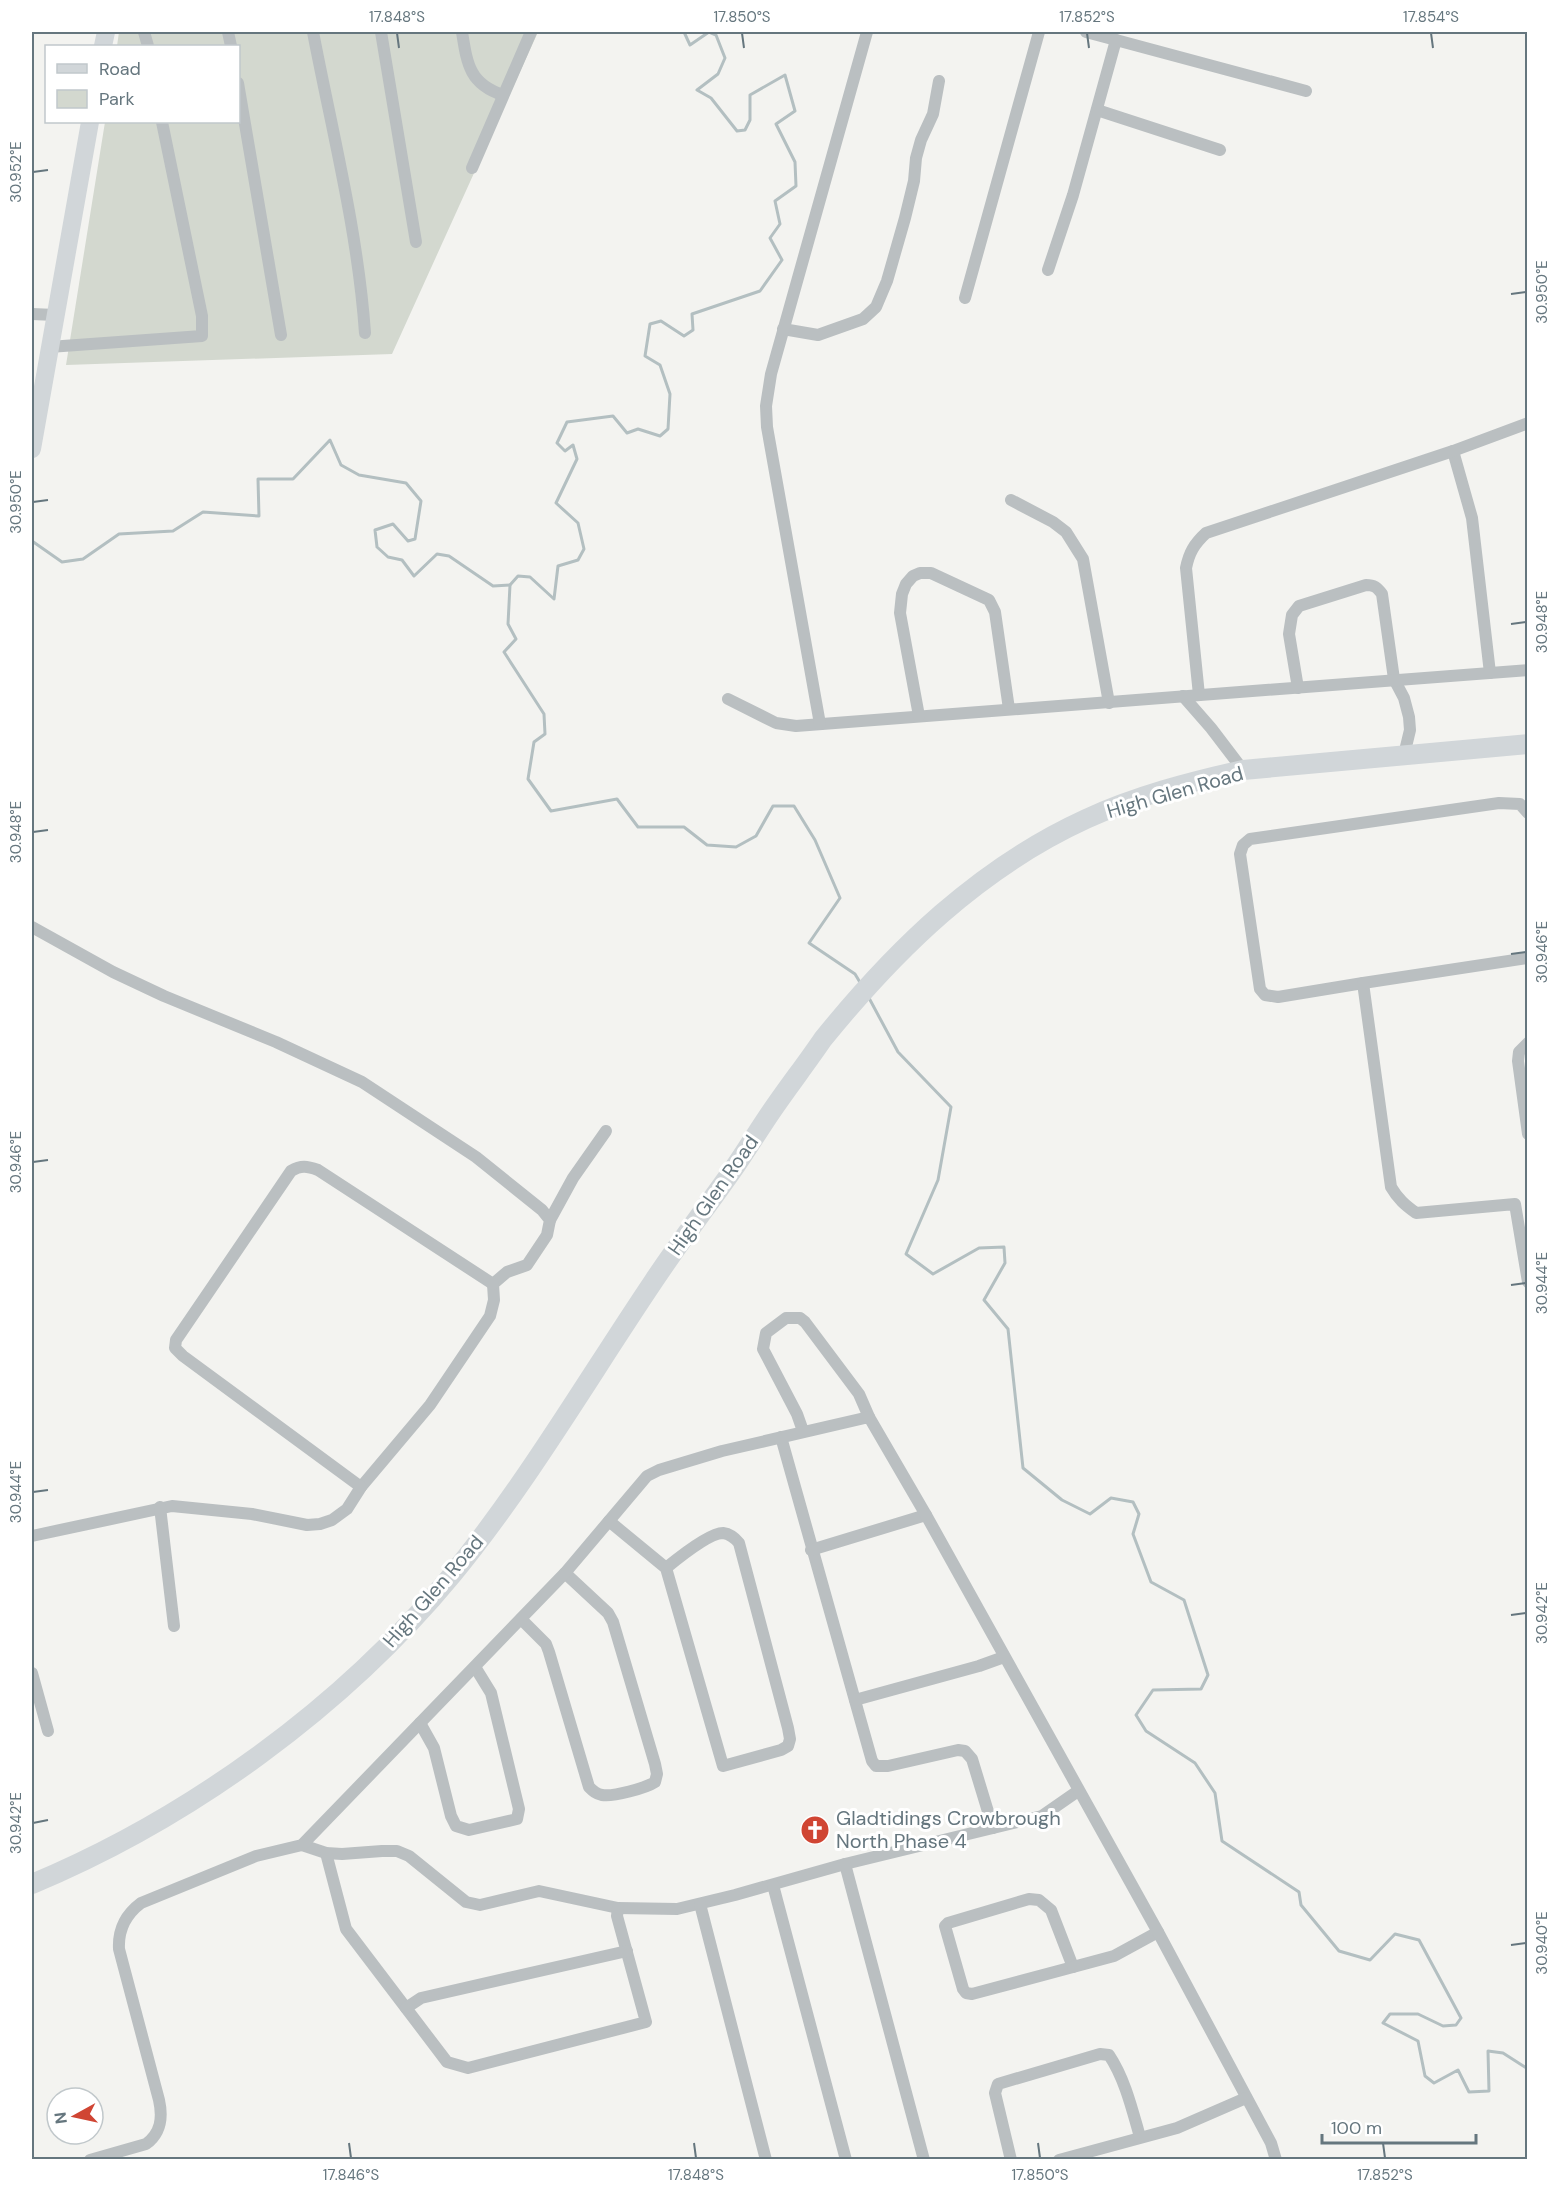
<svg xmlns="http://www.w3.org/2000/svg" width="1559" height="2191" viewBox="0 0 1559 2191" font-family="'DM Sans',sans-serif">
<style>
.green{fill:#d3d8cf}
.lines{fill:none;stroke-linecap:round;stroke-linejoin:round}
.stream{stroke:#b3bfc1;stroke-width:3}
.street{stroke:#babfc1;stroke-width:12}
.secondary{stroke:#d1d6d9;stroke-width:18}
.primary{stroke:#d1d6d9;stroke-width:20}
.ticks{fill:none;stroke:#65767e;stroke-width:2}
.labels{text-anchor:middle;dominant-baseline:central;stroke-width:6;stroke-linejoin:round;paint-order:stroke}
.street-label{font-size:20px;fill:#65767e;stroke:#fff}
.poi-label{font-size:20px;fill:#65767e;stroke:#fff;text-anchor:start}
.neatline{fill:none;stroke:#65767e;stroke-width:2}
.ticks-label{font-size:15px;text-anchor:middle;fill:#65767e}
</style>
<rect width="100%" height="100%" fill="#f3f3f0"/>
<polygon class="green" points="119,32 538,32 392,354 66,365 105,122 238,122 238,46 117,46"/>
<g class="lines">
<g class="stream">
<polyline points="684,32 690,45 709,32 716,35 725,58 718,74 697,90 711,98 737,131 745,130 750,120 750,95 785,75 795,111 776,124 795,162 796,186 775,201 780,224 770,238 782,260 760,291 692,314 693,330 684,336 661,321 650,324 645,356 660,365 670,394 668,429 660,436 638,429 627,433 613,416 567,422 557,443 565,451 573,445 577,459 556,503 578,523 584,549 578,560 558,566 554,599 530,577 518,576 510,585 508,624 516,639 504,652 544,714 545,734 534,742 528,779 551,811 617,799 638,827 684,827 707,845 736,847 756,836 773,806 794,806 815,840 840,898 809,943 855,974 861,984"/>
<polyline points="32,541 62,562 83,559 119,534 173,531 203,512 259,516 258,479 293,479 330,440 341,465 359,475 406,483 421,501 415,539 408,541 393,524 375,530 377,547 388,557 402,560 414,576 437,554 449,556 493,586 510,585"/>
<polyline points="869,998 898,1052 951,1107 938,1180 906,1254 933,1274 979,1248 1004,1247 1005,1263 984,1300 1008,1329 1023,1468 1062,1500 1090,1514 1111,1498 1133,1502 1139,1514 1133,1534 1151,1582 1184,1600 1208,1675 1201,1689 1153,1690 1136,1715 1146,1731 1195,1763 1215,1793 1222,1841 1299,1892 1301,1905 1339,1951 1370,1960 1395,1934 1419,1940 1461,2018 1456,2025 1443,2026 1418,2014 1390,2014 1383,2023 1418,2041 1425,2076 1434,2083 1458,2070 1469,2092 1489,2091 1488,2051 1503,2053 1528,2069"/>
</g>
<g class="street">
<polyline points="144,32 148,46"/>
<polyline points="228,32 231,46"/>
<path d="M313,32C332,131 358,232 365,333"/>
<polyline points="381,32 416,242"/>
<path d="M462,32C467,63 469,84 503,95"/>
<polyline points="1116,40 1306,91"/>
<polyline points="238,83 281,335"/>
<polyline points="1097,110 1220,150"/>
<polyline points="472,168 531,32"/>
<polyline points="1048,270 1073,195 1116,40 1086,32"/>
<polyline points="965,298 1039,32"/>
<polyline points="32,314 55,315"/>
<polyline points="783,329 818,335 863,319 876,307 887,281 905,218 914,181 916,158 921,140 933,114 939,81"/>
<polyline points="49,347 202,336 202,316 162,122"/>
<polyline points="1453,451 1472,518 1490,673"/>
<polyline points="1011,500 1053,522 1066,532 1083,559 1109,703"/>
<path d="M1298,688L1289,634L1292,615L1299,606L1366,585C1374,585 1377,587 1382,594L1394,679L1404,698L1409,717L1410,730L1404,755"/>
<path d="M1199,695L1186,568C1189,553 1194,544 1206,533L1453,451L1528,423"/>
<polyline points="1183,696 1211,728 1243,770"/>
<polyline points="728,699 776,723 796,726 1528,670"/>
<polyline points="919,716 900,613 902,594 906,584 913,576 920,573 931,573 989,600 995,612 1009,709"/>
<polyline points="820,724 767,427 766,406 771,374 867,32"/>
<path d="M1528,813L1520,804L1499,803L1250,839L1243,845L1240,854L1260,989L1265,995L1278,997L1363,983L1391,1187C1398,1199 1405,1205 1416,1213L1515,1204L1528,1282"/>
<polyline points="32,927 113,972 164,996 276,1042 362,1082 476,1157 542,1210 550,1220 547,1235 527,1265 507,1272 493,1284 494,1300 490,1316 430,1405 361,1487 347,1509 332,1520 320,1524 307,1525 252,1514 172,1506 32,1536"/>
<polyline points="1363,983 1528,958"/>
<polyline points="1528,1043 1519,1052 1518,1061 1528,1134"/>
<polyline points="550,1220 573,1178 606,1131"/>
<polyline points="803,1431 797,1414 763,1349 766,1333 786,1318 800,1318 805,1322 859,1394 869,1417"/>
<polyline points="781,1437 872,1761 876,1766 888,1766 958,1750 965,1751 972,1759 993,1828"/>
<path d="M361,1487L183,1356L175,1348L176,1340L291,1171C301,1165 307,1166 318,1170L493,1284"/>
<polyline points="160,1507 174,1626"/>
<path d="M609,1521L666,1568L723,1766L781,1750L788,1746L790,1739L788,1728L739,1543C735,1538 730,1534 723,1533C709,1533 677,1559 666,1568"/>
<polyline points="811,1550 926,1515"/>
<path d="M521,1619L546,1644L549,1652L589,1787C593,1791 596,1794 602,1795C613,1797 646,1788 655,1782L657,1774L655,1764L613,1622L608,1613L565,1573"/>
<polyline points="32,1673 48,1731"/>
<polyline points="855,1700 979,1666 1004,1657"/>
<polyline points="420,1723 434,1748 451,1816 456,1826 469,1830 517,1819 519,1809 491,1693 475,1667"/>
<polyline points="302,1845 326,1853 342,1854 382,1851 397,1851 409,1856 466,1902 480,1905 539,1891 618,1908 677,1909 735,1895 845,1864 1042,1816 1078,1791"/>
<polyline points="326,1853 346,1929 447,2062 468,2068 646,2022 617,1916 618,1908"/>
<polyline points="845,1864 924,2160"/>
<polyline points="773,1885 846,2160"/>
<polygon points="1029,1899 1039,1900 1051,1910 1073,1967 972,1994 966,1993 963,1989 945,1926 948,1923"/>
<polyline points="700,1904 766,2160"/>
<polyline points="1073,1967 1114,1956 1158,1932"/>
<polyline points="406,2008 421,1998 627,1951"/>
<path d="M90,2160L146,2144C161,2133 163,2118 159,2100L119,1949C118,1930 125,1915 141,1903L256,1856L302,1845L565,1573L647,1476L659,1470L722,1451L869,1417L926,1515L1158,1932L1271,2143L1276,2160"/>
<path d="M1011,2160L995,2093L998,2084L1100,2054L1109,2055C1125,2079 1132,2109 1140,2137"/>
<polyline points="1059,2160 1177,2128 1246,2098"/>
</g>
<g class="secondary">
<polyline points="103,46 106,32"/>
<polyline points="32,449 90,122"/>
</g>
<path class="primary" d="M32,1884C190,1818 343,1707 452,1575C527,1483 587,1380 653,1282C678,1244 706,1208 732,1171C746,1151 758,1131 771,1112C788,1087 806,1064 823,1039C896,949 979,868 1086,819C1136,796 1189,782 1243,770L1528,744"/>
</g>
<path class="ticks" d="M397,33L399,48M742,33L744,48M1087,33L1089,48M1431,33L1433,48M33,172L48,170M1511,294L1526,292M33,502L48,500M1511,624L1526,622M33,832L48,830M1511,954L1526,952M33,1162L48,1160M1511,1285L1526,1283M33,1492L48,1490M1511,1615L1526,1613M33,1823L48,1820M1511,1945L1526,1943M349,2143L351,2158M694,2143L696,2158M1038,2143L1040,2158M1383,2143L1385,2158"/>
<defs>
<g id="church-disc" transform="scale(1.5)"><circle r="9.5" fill="#d04533" stroke="#fff"/><path d="M-1.2-6h2.4v3.5h3.3v2.4h-3.3V6h-2.4V-.1h-3.3v-2.4h3.3Z" fill="#fff"/></g>
</defs>
<g fill-rule="evenodd">
<use href="#church-disc" x="815" y="1830"/>
</g>
<g class="labels">
<g class="street-label">
<text transform="translate(1175 792) rotate(-16)">High Glen Road</text>
<text transform="translate(713 1195) rotate(-55)">High Glen Road</text>
<text transform="translate(433 1591) rotate(-49)">High Glen Road</text>
</g>
<g class="poi-label">
<text x="836" y="1818">Gladtidings Crowbrough<tspan x="836" dy="23">North Phase 4</tspan></text>
</g>
</g>
<rect width="1559" height="2191" fill="none" stroke="#ffffff" stroke-width="66"/>
<rect x="45" y="45" width="195" height="78" fill="#ffffff" stroke="#c1c8cb" stroke-width="1.5"/>
<rect x="57" y="64" width="30" height="9" fill="#d1d6d9" stroke="#c1c8cb" stroke-width="1.5"/>
<text x="99" y="75" font-size="18" fill="#65767e">Road</text>
<rect x="57" y="90" width="30" height="18" fill="#d3d8cf" stroke="#c1c8cb" stroke-width="1.5"/>
<text x="99" y="105" font-size="18" fill="#65767e">Park</text>
<g transform="translate(75 2116) rotate(262)"><circle r="28" fill="#ffffff" stroke="#c1c8cb" stroke-width="1.5"/>
<path d="M0-4.5L10 22L0 15L-10 22Z" fill="#d04533"/>
<text y="-9" font-size="16" font-weight="bold" text-anchor="middle" fill="#65767e">N</text>
</g>
<path d="M1322 2134v9h154v-9" fill="none" stroke="#65767e" stroke-width="3"/>
<text x="1331" y="2134" font-size="18" fill="#65767e" stroke="#ffffff" stroke-width="4.5" paint-order="stroke">100 m</text>
<rect x="33" y="33" width="1493" height="2125" class="neatline"/>
<g class="ticks-label">
<text x="397" y="22">17.848°S</text>
<text x="742" y="22">17.850°S</text>
<text x="1087" y="22">17.852°S</text>
<text x="1431" y="22">17.854°S</text>
<text transform="translate(16 172) rotate(-90)" y="5">30.952°E</text>
<text transform="translate(1542 292) rotate(-90)" y="5">30.950°E</text>
<text transform="translate(16 502) rotate(-90)" y="5">30.950°E</text>
<text transform="translate(1542 622) rotate(-90)" y="5">30.948°E</text>
<text transform="translate(16 832) rotate(-90)" y="5">30.948°E</text>
<text transform="translate(1542 952) rotate(-90)" y="5">30.946°E</text>
<text transform="translate(16 1162) rotate(-90)" y="5">30.946°E</text>
<text transform="translate(1542 1283) rotate(-90)" y="5">30.944°E</text>
<text transform="translate(16 1492) rotate(-90)" y="5">30.944°E</text>
<text transform="translate(1542 1613) rotate(-90)" y="5">30.942°E</text>
<text transform="translate(16 1823) rotate(-90)" y="5">30.942°E</text>
<text transform="translate(1542 1943) rotate(-90)" y="5">30.940°E</text>
<text x="351" y="2180">17.846°S</text>
<text x="696" y="2180">17.848°S</text>
<text x="1040" y="2180">17.850°S</text>
<text x="1385" y="2180">17.852°S</text>
</g>
</svg>
